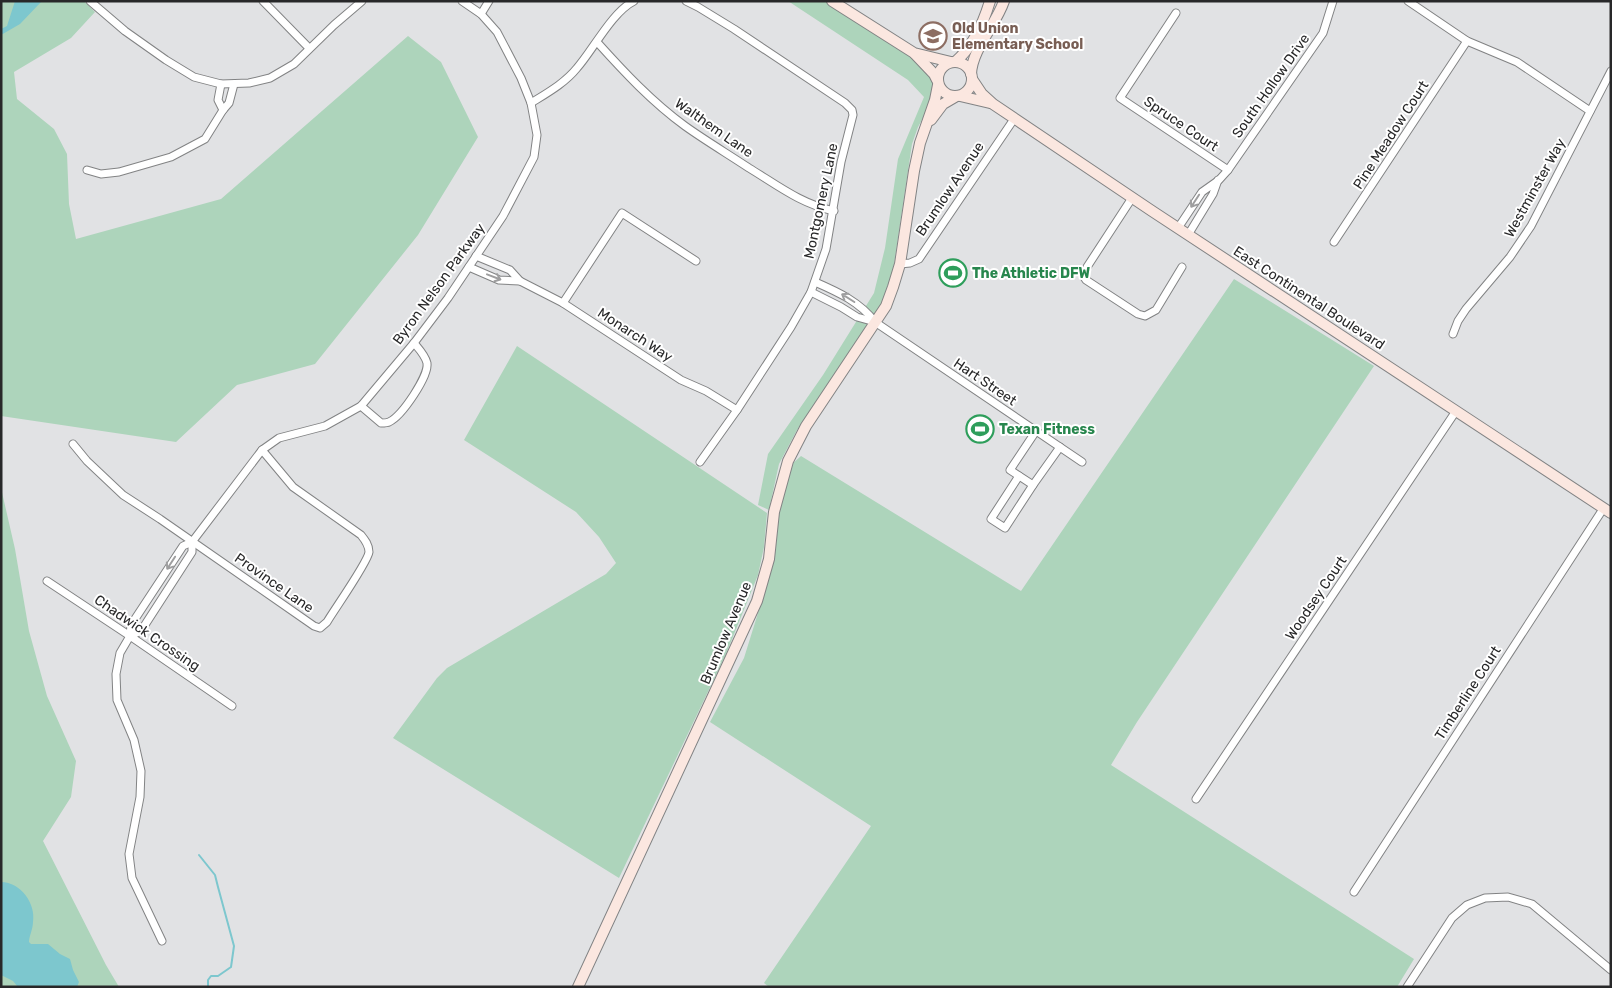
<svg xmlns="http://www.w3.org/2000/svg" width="1612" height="988" viewBox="0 0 1612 988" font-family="Rubik,sans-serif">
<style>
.green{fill:#add4bb}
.water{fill:#7dc7ce}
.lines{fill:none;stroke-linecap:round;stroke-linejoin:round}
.stream{stroke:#7dc7ce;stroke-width:2}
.street-casing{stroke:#828384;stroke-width:9}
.secondary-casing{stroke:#828384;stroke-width:12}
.street{stroke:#fff;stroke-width:7}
.secondary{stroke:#fbe7e0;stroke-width:10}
.oneway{stroke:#9e9e9f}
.labels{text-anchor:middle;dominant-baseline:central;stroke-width:4;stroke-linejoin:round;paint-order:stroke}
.education-label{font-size:14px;font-weight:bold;fill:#785e54;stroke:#fff;text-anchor:start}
.street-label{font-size:14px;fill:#282829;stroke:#fff}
.leisure-label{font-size:14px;font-weight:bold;fill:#27864d;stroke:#fff;text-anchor:start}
</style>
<rect width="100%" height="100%" fill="#e1e2e4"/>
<g class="green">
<polygon points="1,1 84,1 95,12 71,38 14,72 17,99 54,129 67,154 69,204 76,239 221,199 408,36 441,62 478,137 418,235 315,364 237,385 176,442 1,416"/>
<polygon points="788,1 826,1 921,64 931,75 935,85 933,100 918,127 912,144 892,278 883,302 797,430 779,464 769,510 758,505 768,454 823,375 874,293 885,248 898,159 924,97 908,80"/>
<polygon points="1234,279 1374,366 1137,722 1111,765 1414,959 1397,987 769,987 764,983 871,826 710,722 744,658 773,565 781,496 792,464 801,456 1021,591"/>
<polygon points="517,346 767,513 764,547 758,575 726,654 619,878 393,738 437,678 447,668 606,574 616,563 599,537 576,512 464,440"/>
<polygon points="1,488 15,549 29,631 47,696 76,761 71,797 43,841 106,965 119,987 1,987"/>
</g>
<g class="water">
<polygon points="15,1 42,1 20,24 1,35 1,29 7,26"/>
<path d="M1,882C21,882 36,904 33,922C33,929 29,936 29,942L31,944H48L60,954L70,959L73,970L79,982L77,987H18L13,981L1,975Z"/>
</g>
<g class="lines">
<polyline class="stream" points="199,855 215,875 218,887 234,946 231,967 218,976 211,976 208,980 208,987"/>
<g class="street-casing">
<g id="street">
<polyline points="90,1 125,31 166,60 194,77 221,84 249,83 270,78 294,64 334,25 362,1"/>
<polyline points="263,1 309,48"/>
<polyline points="686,1 698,7 734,29 845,103 852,110 853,115 841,162 826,249 811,292 791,327 737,410 700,462"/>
<polyline points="1408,1 1467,41 1517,62 1590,111"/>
<polyline points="1176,13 1120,98 1228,170"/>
<polyline points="481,14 489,1"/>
<path d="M597,42C624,72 652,102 685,126C706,141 728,154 749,168C777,185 801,204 834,211"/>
<polyline points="221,84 218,100 223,110"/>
<path d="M531,103C547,93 565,83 577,68C593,50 612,12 634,1"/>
<polyline points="87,170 101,174 119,172 171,157 205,139 223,110 229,103 234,84"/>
<polyline points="1132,198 1087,267 1084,277 1086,280 1138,314 1145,316 1156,310 1182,267"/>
<polyline points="1178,228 1202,192 1219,180 1228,170 1323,33 1333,1"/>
<polyline points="1188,235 1213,194 1218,180"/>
<polyline points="1334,242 1467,41"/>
<polyline points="476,256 510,270 520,281"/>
<polyline points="900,264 910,263 919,259 1014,119"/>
<polyline points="469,267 499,280 520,281 563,303 681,380 706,391 737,410"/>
<path d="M815,282C838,292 860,302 875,322L1082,462"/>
<polyline points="811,292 841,307 857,317 875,322"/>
<polyline points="563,303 622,213 696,261"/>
<polyline points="1453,334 1458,321 1466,309 1510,257 1531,226 1611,71"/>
<path d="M361,406L381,423C384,423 387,423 389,422C402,416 429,376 427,363C425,355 419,349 414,343"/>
<polyline points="1036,431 1010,470 1033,485 1060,447"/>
<path d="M73,444L87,461L123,495L160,519L314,626L320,628L327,622C334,610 368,562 369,552C369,545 365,540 361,535L293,487L262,450"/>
<polyline points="1019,476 991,519 1005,528 1033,485"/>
<polyline points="47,581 130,636 232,706"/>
<polyline points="130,636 141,631 192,552 192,542"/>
<polyline points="1196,799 1456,411"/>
<polyline points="1354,892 1603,509"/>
<polyline points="162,941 132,878 129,854 140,797 141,771 134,740 117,700 116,674 120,653 130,636 131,625 183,546 192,542 262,450 279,438 325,426 361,406 414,343 448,298 503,216 534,157 537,135 531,103 521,78 497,32 481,14 462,1"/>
<polyline points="1407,987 1452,918 1467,905 1485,898 1508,897 1532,904 1611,970"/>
</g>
</g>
<g class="secondary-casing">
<g id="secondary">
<polyline points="832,1 914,53 951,62"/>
<polyline points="915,54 934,74 937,80"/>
<circle cx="955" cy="79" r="17"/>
<path d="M955,62C973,47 983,24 990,1"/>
<path d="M971,74C972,49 996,25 1004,1"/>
<polyline points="972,79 982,94 993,104 1152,211 1611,513"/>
<polyline points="960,96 990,103"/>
<polyline points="931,120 943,104 955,97"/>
<polyline points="578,987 757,601 769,559 774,512 788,461 806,426 886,306 893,287 900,264 914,171 920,143 935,100 938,85"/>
</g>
</g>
<use href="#street" class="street"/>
<use href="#secondary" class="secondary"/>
</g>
<defs><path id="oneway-shaft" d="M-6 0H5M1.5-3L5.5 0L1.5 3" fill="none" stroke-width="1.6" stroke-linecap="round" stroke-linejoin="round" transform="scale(1.25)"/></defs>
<g class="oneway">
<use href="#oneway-shaft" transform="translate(1195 201) rotate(123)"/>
<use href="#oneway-shaft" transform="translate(494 277) rotate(21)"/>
<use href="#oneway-shaft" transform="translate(848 298) rotate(-148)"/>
<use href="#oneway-shaft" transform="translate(171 563) rotate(123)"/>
</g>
<defs>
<g id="school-ring" transform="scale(1.4375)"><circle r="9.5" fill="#fff" stroke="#8d6e63" stroke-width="1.5"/><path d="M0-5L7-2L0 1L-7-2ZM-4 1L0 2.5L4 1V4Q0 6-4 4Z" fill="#8d6e63"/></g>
<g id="stadium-ring" transform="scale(1.4375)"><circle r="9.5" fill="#fff" stroke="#2e9e5b" stroke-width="1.5"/><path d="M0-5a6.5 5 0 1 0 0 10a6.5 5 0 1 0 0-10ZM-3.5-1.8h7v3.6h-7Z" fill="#2e9e5b"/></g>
</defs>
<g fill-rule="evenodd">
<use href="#school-ring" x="933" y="36"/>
<use href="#stadium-ring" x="953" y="273"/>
<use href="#stadium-ring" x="980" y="429"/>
</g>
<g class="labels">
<g class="education-label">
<text x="952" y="28">Old Union<tspan x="952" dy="16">Elementary School</tspan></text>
</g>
<g class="street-label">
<text transform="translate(1271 86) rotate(-55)">South Hollow Drive</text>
<text transform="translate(1181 124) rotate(34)">Spruce Court</text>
<text transform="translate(714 128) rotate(35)">Walthem Lane</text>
<text transform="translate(1391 135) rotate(-57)">Pine Meadow Court</text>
<text transform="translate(1535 188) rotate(-61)">Westminster Way</text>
<text transform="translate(950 189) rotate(-56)">Brumlow Avenue</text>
<text transform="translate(821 201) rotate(-78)">Montgomery Lane</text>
<text transform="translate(439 284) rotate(-54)">Byron Nelson Parkway</text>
<text transform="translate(1309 298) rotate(33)">East Continental Boulevard</text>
<text transform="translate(635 335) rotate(33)">Monarch Way</text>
<text transform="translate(985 382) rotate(34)">Hart Street</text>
<text transform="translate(274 583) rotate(35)">Province Lane</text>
<text transform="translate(1316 598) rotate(-56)">Woodsey Court</text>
<text transform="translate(147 633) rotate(34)">Chadwick Crossing</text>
<text transform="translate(726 633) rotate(-67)">Brumlow Avenue</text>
<text transform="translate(1468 693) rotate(-57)">Timberline Court</text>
</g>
<g class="leisure-label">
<text x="972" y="273">The Athletic DFW</text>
<text x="999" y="429">Texan Fitness</text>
</g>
</g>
<rect width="1612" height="988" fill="none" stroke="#282829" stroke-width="5"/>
</svg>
